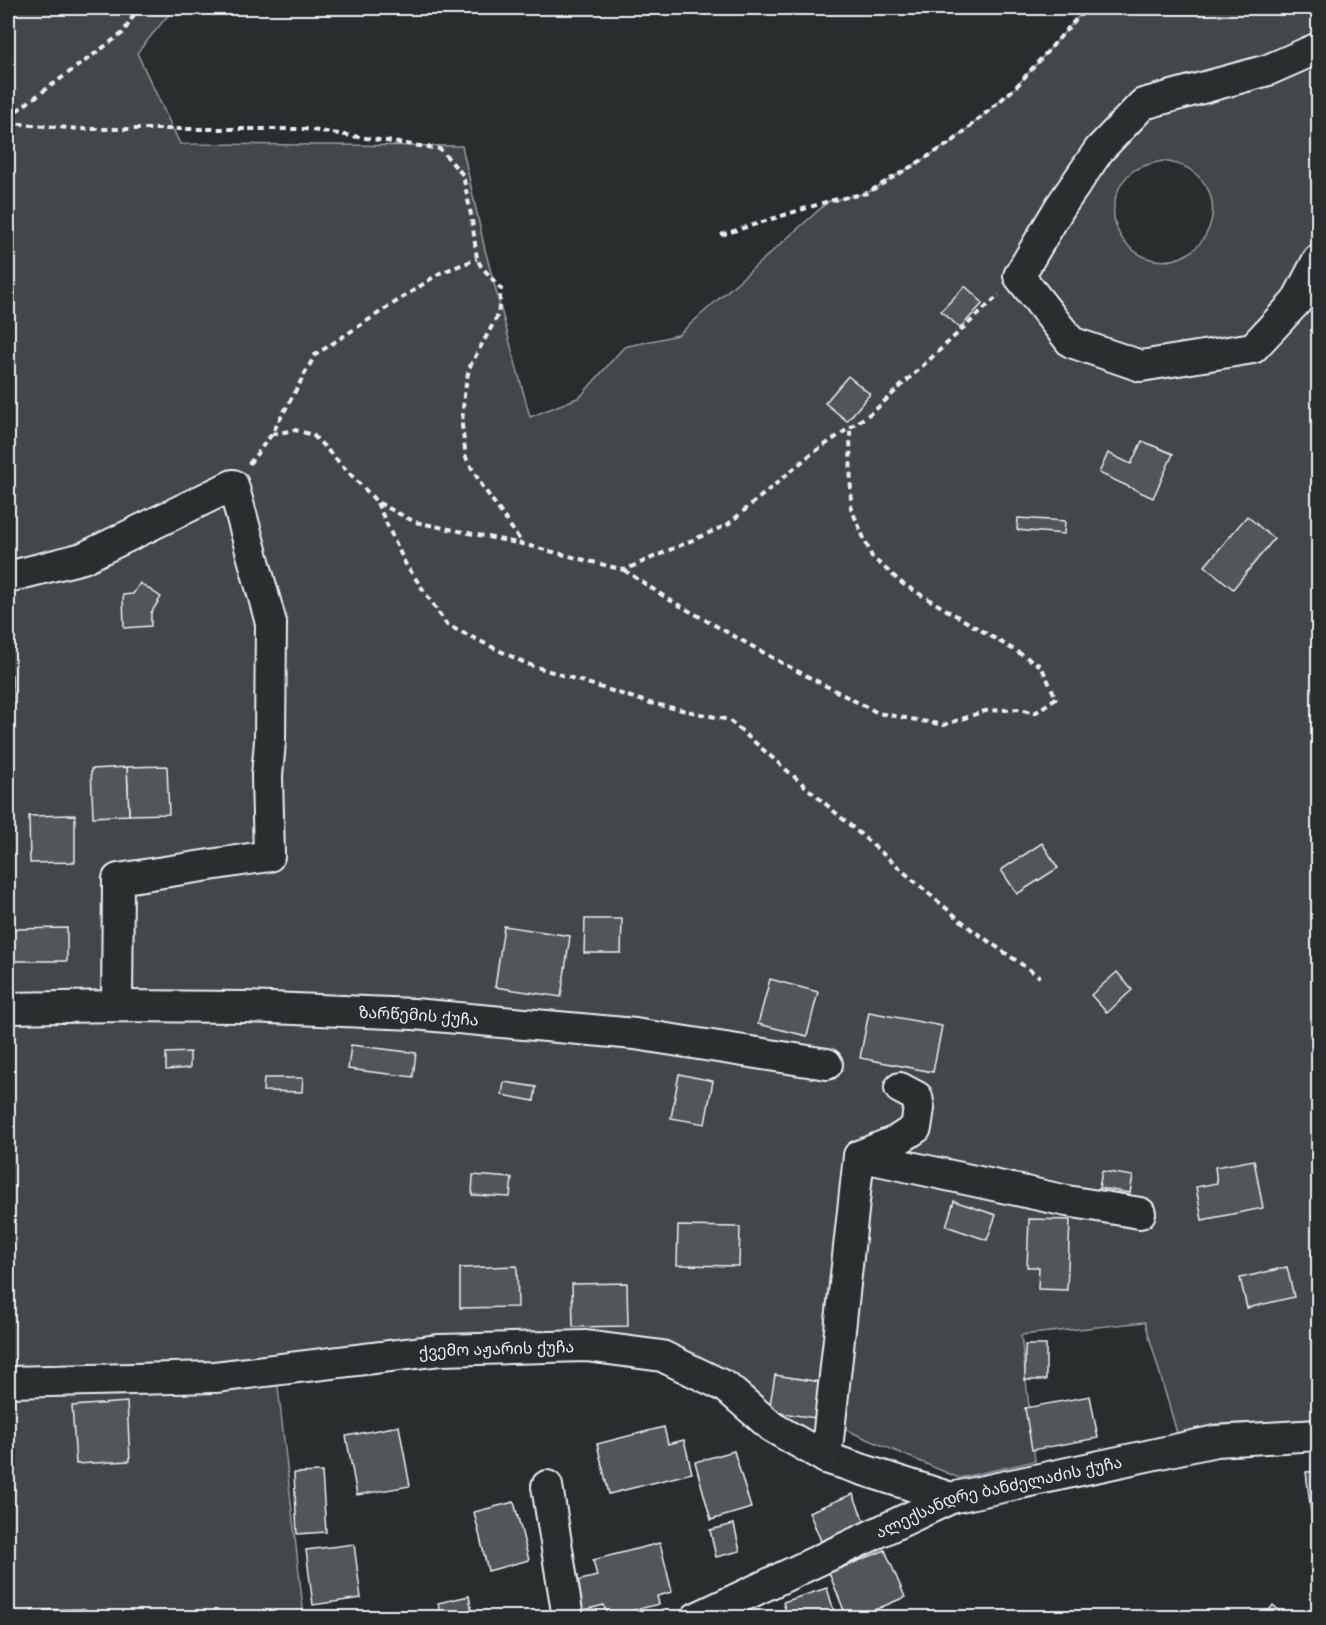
<svg xmlns="http://www.w3.org/2000/svg" width="1326" height="1625" viewBox="0 0 1326 1625" font-family="Sriracha,'Noto Sans Georgian',sans-serif">
<style>
.green{fill:#424648;stroke:#959ca0;stroke-width:1.5;fill-rule:evenodd}
.building{fill:#535759;stroke:#e8f1f8;stroke-width:1.5}
.lines{fill:none;stroke-linecap:round;stroke-linejoin:round}
.minor-casing{stroke:#e8f1f8;stroke-width:34}
.path{stroke:#e8f1f8;stroke-width:4;stroke-dasharray:6 4.5;stroke-linecap:butt}
.minor{stroke:#2a2d2e;stroke-width:30}
.labels{text-anchor:middle;dominant-baseline:central;stroke-width:4.5;stroke-linejoin:round;paint-order:stroke}
.street-label{font-size:16px;fill:#e8f1f8;stroke:#2a2d2e}
</style>
<rect width="100%" height="100%" fill="#2a2d2e"/>
<filter id="ink" filterUnits="userSpaceOnUse"><feTurbulence type="fractalNoise" baseFrequency=".0167" numOctaves="2"/><feDisplacementMap in="SourceGraphic" scale="12" xChannelSelector="R" yChannelSelector="G"/><feConvolveMatrix kernelMatrix="1 2 1 2 8 2 1 2 1" color-interpolation-filters="sRGB"/></filter>
<g filter="url(#ink)">
<path class="green" d="M8,8H174L137,53L180,144L462,146L485,250L530,417L580,397L624,347L678,335L829,201L867,193L952,142L1015,88L1078,17L1089,8H1318V1420L1216,1424L1177,1433L1145,1322L1021,1335L1035,1461L959,1478L846,1430L849,1347L860,1156L826,1458L726,1387L586,1346L277,1378L304,1617L8,1618ZM1163,161C1174,163 1185,165 1193,172C1238,205 1198,278 1145,257C1133,252 1122,242 1117,229C1109,209 1116,184 1133,171C1142,165 1153,163 1163,161Z"/>
<g class="building">
<polygon points="965,286 983,303 960,328 941,311"/>
<polygon points="848,376 870,394 847,421 825,403"/>
<polygon points="1142,441 1173,454 1153,498 1099,473 1108,453 1131,464"/>
<polygon points="1247,516 1274,539 1233,589 1205,566"/>
<polygon points="1018,518 1065,521 1064,534 1017,530"/>
<polygon points="140,583 161,597 151,613 151,626 124,628 123,595 133,594"/>
<polygon points="8,675 12,675 14,736 8,736"/>
<polygon points="167,766 169,814 129,815 127,767"/>
<polygon points="127,767 129,815 93,817 91,769"/>
<polygon points="75,815 75,862 30,863 29,816"/>
<polygon points="1042,843 1058,868 1017,894 1001,870"/>
<polygon points="585,919 622,919 621,953 584,953"/>
<polygon points="504,926 570,936 561,997 495,987"/>
<polygon points="67,928 67,961 12,961 11,929"/>
<polygon points="1117,972 1132,990 1107,1013 1091,995"/>
<polygon points="770,979 818,992 807,1036 758,1024"/>
<polygon points="869,1012 942,1026 933,1072 860,1058"/>
<polygon points="351,1045 416,1053 413,1077 348,1069"/>
<polygon points="190,1052 190,1068 166,1070 166,1053"/>
<polygon points="679,1074 713,1081 705,1124 671,1118"/>
<polygon points="264,1078 303,1078 302,1092 263,1091"/>
<polygon points="504,1082 536,1087 534,1101 502,1095"/>
<polygon points="1254,1160 1263,1208 1202,1220 1196,1187 1217,1183 1215,1167"/>
<polygon points="1102,1171 1133,1176 1130,1193 1099,1188"/>
<polygon points="473,1175 512,1178 510,1197 472,1195"/>
<polygon points="954,1201 996,1215 987,1240 946,1226"/>
<polygon points="1029,1219 1070,1220 1067,1290 1038,1289 1039,1267 1027,1267"/>
<polygon points="678,1226 740,1227 739,1266 677,1265"/>
<polygon points="517,1266 518,1307 460,1308 460,1268"/>
<polygon points="1287,1267 1294,1297 1247,1308 1240,1278"/>
<polygon points="627,1283 628,1326 573,1327 572,1284"/>
<rect x="1025" y="1345" width="21" height="35"/>
<polygon points="775,1375 820,1382 815,1418 769,1411"/>
<polygon points="1090,1396 1098,1438 1032,1450 1025,1408"/>
<polygon points="127,1402 130,1461 76,1464 72,1406"/>
<polygon points="399,1426 410,1486 357,1495 346,1436"/>
<polygon points="664,1427 668,1444 684,1440 692,1473 609,1494 597,1444"/>
<polygon points="734,1451 751,1508 711,1520 695,1462"/>
<polygon points="1318,1471 1318,1511 1311,1512 1306,1472"/>
<polygon points="322,1472 326,1532 297,1534 294,1473"/>
<polygon points="853,1494 865,1523 821,1541 809,1512"/>
<polygon points="514,1502 529,1560 488,1571 474,1512"/>
<polygon points="734,1524 740,1551 716,1557 710,1530"/>
<polygon points="660,1543 672,1592 657,1596 659,1604 607,1617 604,1605 580,1611 573,1582 597,1576 593,1560"/>
<polygon points="354,1544 361,1598 313,1605 306,1550"/>
<polygon points="885,1550 905,1597 856,1618 847,1618 829,1573"/>
<polygon points="827,1588 836,1618 788,1618 783,1602"/>
<polygon points="469,1596 473,1616 467,1618 441,1618 438,1603"/>
<polygon points="1273,1605 1288,1618 1263,1618"/>
<polygon points="83,1609 83,1618 32,1618 32,1610"/>
</g>
<g class="lines">
<g class="minor-casing">
<g id="minor">
<polyline points="1318,48 1268,70 1143,104 1099,150 1060,207 1019,276 1071,342 1141,366 1253,348 1296,302 1318,260"/>
<polyline points="8,577 83,558 233,485 271,623 270,741 267,776 269,856 118,879 117,1006"/>
<path id="s1" d="M8,1008L117,1006L246,1007L414,1014L635,1034L827,1064"/>
<polyline points="859,1156 896,1141 916,1128 919,1108 917,1097 900,1088"/>
<path id="s2" d="M8,1382L215,1377L440,1350L586,1346L662,1356L726,1387L772,1427L826,1458L951,1498"/>
<polyline points="826,1458 859,1156 1067,1201 1140,1213"/>
<polyline points="547,1486 568,1618"/>
<path id="s3" d="M696,1618L951,1498L1216,1441L1318,1435"/>
</g>
</g>
<g class="path">
<polyline points="8,117 123,33 138,8"/>
<polyline points="8,123 81,129 305,129 440,149 463,175 472,220 477,259 481,266 501,289 498,315 469,368 464,395 462,425 466,458 481,484 522,543"/>
<polyline points="721,235 829,201 867,193 952,142 1015,88 1078,17 1089,8"/>
<polyline points="272,434 295,430 313,435 377,502 415,522 522,544 624,570 727,525 810,455 874,411 999,295"/>
<polyline points="249,464 272,434 315,355 440,273 477,259"/>
<polyline points="377,503 405,563 447,625 527,664 650,703 729,720 928,893 971,929 1040,977"/>
<polyline points="624,570 668,599 782,663 878,713 944,725 985,711 1020,709 1035,713 1056,698 1041,666 903,584 872,557 851,508 850,427"/>
</g>
<use href="#minor" class="minor"/>
</g>
</g>
<g class="labels">
<g class="street-label">
<text stroke="none"><textPath href="#s1" startOffset="411">ზარწემის ქუჩა</textPath></text>
<text stroke="none"><textPath href="#s2" startOffset="490">ქვემო აჟარის ქუჩა</textPath></text>
<text stroke="none"><textPath href="#s3" startOffset="328">ალექსანდრე ბანძელაძის ქუჩა</textPath></text>
</g>
</g>
<rect width="1326" height="1625" fill="none" stroke="#2a2d2e" stroke-width="30"/>
<rect x="15" y="15" width="1296" height="1595" fill="none" stroke="#e8f1f8" stroke-width="2" filter="url(#ink)"/>
</svg>
